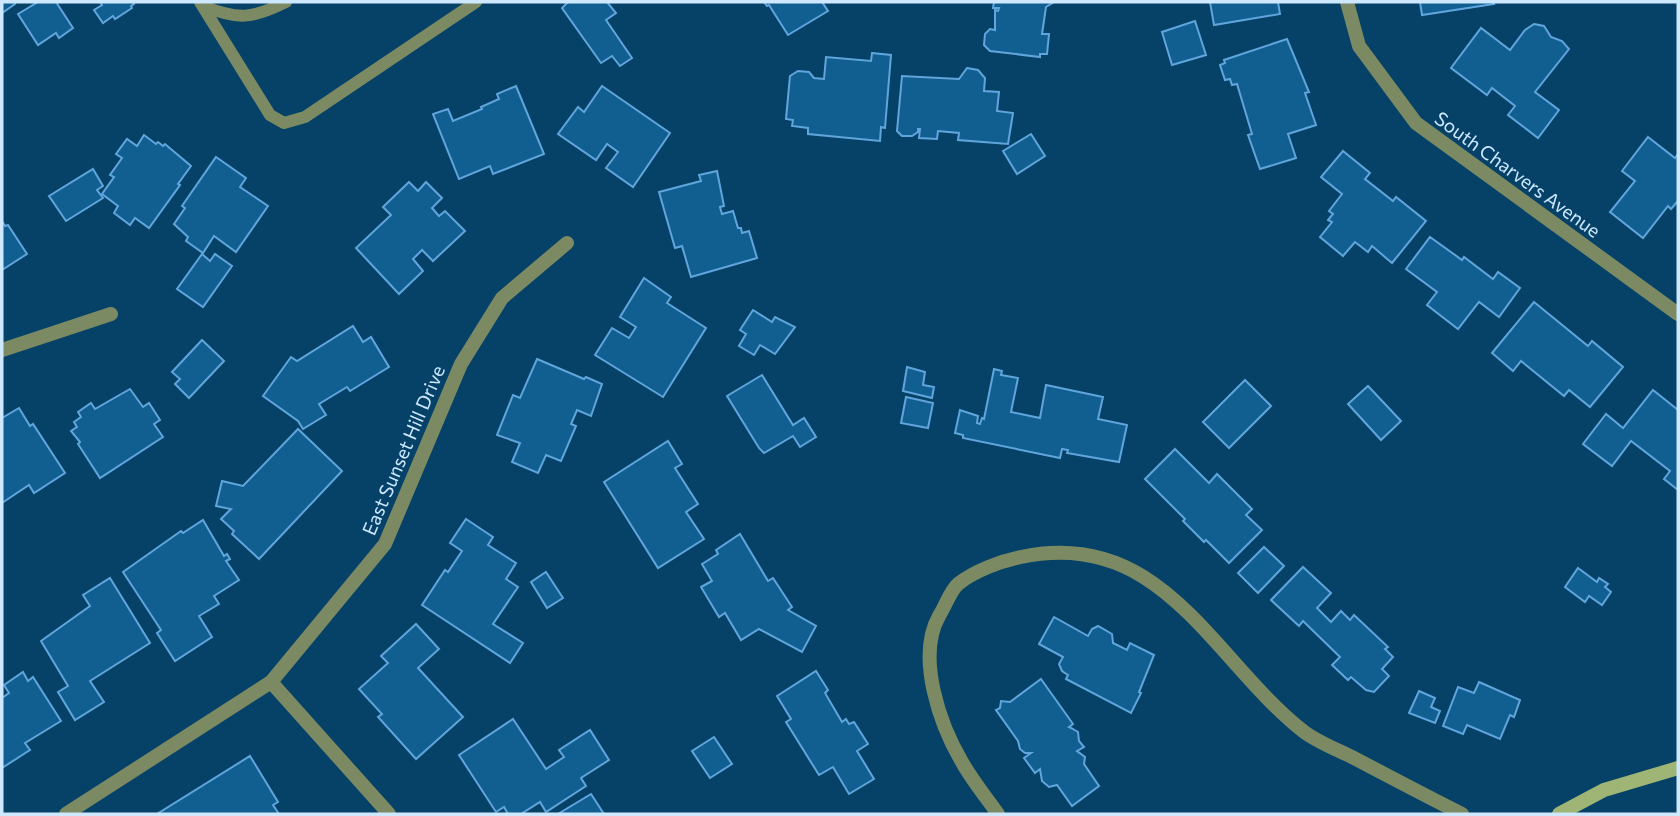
<svg xmlns="http://www.w3.org/2000/svg" width="1680" height="816" viewBox="0 0 1680 816" font-family="Commissioner,sans-serif">
<style>
.building{fill:#115f91;stroke:#60a5dc;stroke-width:2}
.lines{fill:none;stroke-linecap:round;stroke-linejoin:round}
.lane{stroke:#7c8a63;stroke-width:12}
.street{stroke:#7c8a63;stroke-width:14}
.secondary{stroke:#9fb575;stroke-width:14}
.labels{text-anchor:middle;dominant-baseline:central;stroke-width:5;stroke-linejoin:round;paint-order:stroke}
.street-label{font-size:19px;fill:#cde8ff;stroke:#064268}
</style>
<rect width="100%" height="100%" fill="#064268"/>
<g class="building">
<polygon points="2,2 14,2 15,4 2,13"/>
<polygon points="38,2 56,2 73,28 59,38 56,33 38,45 18,14"/>
<polygon points="100,2 133,2 134,4 131,6 132,8 115,19 113,16 103,23 94,10 102,5"/>
<polygon points="568,2 607,2 616,13 606,20 632,58 620,66 612,56 601,63 562,8"/>
<polygon points="764,2 822,2 828,11 788,35 769,5 767,6"/>
<polygon points="994,2 1054,2 1046,7 1042,34 1049,34 1047,54 1040,54 1040,57 990,51 984,45 985,34 990,29 995,30 995,10 998,11 999,8 993,8"/>
<polygon points="1210,2 1278,2 1280,14 1214,25"/>
<polygon points="1420,2 1493,2 1494,4 1422,15"/>
<polygon points="1195,21 1206,55 1172,65 1162,32"/>
<polygon points="1534,24 1544,26 1551,37 1562,41 1569,49 1535,92 1559,110 1538,138 1508,115 1515,106 1492,88 1487,95 1451,68 1481,28 1510,50 1525,30"/>
<polygon points="1287,39 1309,92 1305,93 1316,125 1288,134 1296,158 1260,169 1248,135 1252,134 1237,84 1232,85 1230,79 1225,80 1220,65 1225,63 1224,60"/>
<polygon points="872,53 891,55 885,128 881,127 880,141 808,134 808,128 792,126 793,120 786,119 790,76 798,71 809,72 814,78 824,79 826,57 871,61"/>
<polygon points="967,68 978,70 985,78 984,91 999,92 997,111 1013,113 1008,144 958,140 959,133 938,131 937,139 919,138 920,129 918,129 918,132 912,136 902,136 897,131 902,76 959,79"/>
<polygon points="516,86 544,154 493,174 490,166 459,179 433,114 448,109 453,121 482,109 481,107 499,99 497,94"/>
<polygon points="602,86 670,133 633,187 606,168 618,152 607,144 596,160 558,134 578,107 584,112"/>
<polygon points="1031,134 1045,156 1017,174 1003,151"/>
<polygon points="144,135 156,144 158,142 163,146 165,144 191,166 178,184 180,185 149,228 135,218 130,225 114,213 118,206 102,194 114,177 110,175 122,158 116,154 127,139 137,146"/>
<polygon points="1648,137 1675,158 1678,154 1678,201 1671,209 1668,206 1643,238 1610,212 1635,181 1622,171"/>
<polygon points="1343,151 1370,173 1365,179 1393,201 1396,197 1426,221 1392,263 1372,246 1368,252 1355,242 1343,256 1320,237 1332,222 1328,220 1333,214 1329,211 1342,194 1321,177"/>
<polygon points="216,157 246,178 240,187 268,206 236,252 214,236 203,253 186,241 188,237 174,224 185,208 182,206"/>
<polygon points="93,169 103,186 97,190 103,198 66,221 49,196"/>
<polygon points="717,171 724,206 720,207 722,214 733,211 738,228 741,228 742,233 749,231 757,258 691,277 682,246 675,248 659,192 701,181 699,175"/>
<polygon points="409,182 418,191 426,182 442,198 432,208 439,216 445,211 465,231 433,261 422,250 413,259 423,271 399,294 356,248 391,215 383,207"/>
<polygon points="2,221 5,226 8,225 27,254 2,270"/>
<polygon points="1430,237 1462,260 1464,257 1493,279 1498,272 1520,288 1499,317 1479,302 1458,329 1427,305 1437,292 1406,269"/>
<polygon points="202,254 210,261 215,254 232,266 203,307 177,289"/>
<polygon points="644,278 671,297 667,303 706,328 663,397 595,355 612,328 629,338 636,327 620,317"/>
<polygon points="1534,302 1588,346 1592,341 1623,367 1590,407 1569,390 1564,396 1521,361 1513,371 1492,353"/>
<polygon points="753,310 772,322 775,317 795,327 775,354 760,345 754,355 739,346 746,334 740,330"/>
<polygon points="353,326 363,342 371,337 389,367 350,391 347,387 319,404 326,415 303,429 298,421 263,396 291,357 297,361"/>
<polygon points="202,340 224,361 189,398 175,384 180,379 172,372"/>
<polygon points="537,359 584,379 586,377 602,384 591,416 577,410 571,424 576,426 561,461 546,455 538,473 512,462 520,443 497,435 513,395 520,398"/>
<polygon points="907,367 925,372 923,385 934,387 932,398 903,391"/>
<polygon points="994,369 1002,371 1001,375 1018,378 1011,412 1040,418 1046,385 1103,397 1098,419 1127,425 1119,462 1067,453 1068,450 1062,449 1060,458 963,438 963,435 955,433 960,410 978,416 977,423 980,424 982,418 984,419"/>
<polygon points="762,375 793,425 804,418 816,437 800,447 793,436 764,453 759,448 727,396"/>
<polygon points="1245,380 1271,406 1229,448 1203,422"/>
<polygon points="1368,386 1401,421 1381,440 1348,404"/>
<polygon points="130,389 143,407 149,403 160,420 154,424 163,437 100,478 78,444 80,442 71,431 77,427 74,422 81,417 78,412 91,403 95,409"/>
<polygon points="1653,390 1678,410 1678,490 1664,479 1670,471 1631,441 1612,466 1583,444 1606,414 1623,428"/>
<polygon points="906,397 933,403 928,428 901,423"/>
<polygon points="19,408 30,426 33,424 65,473 34,493 29,485 2,503 2,418"/>
<polygon points="298,429 342,471 259,559 232,534 234,531 221,519 231,509 216,506 222,481 243,486"/>
<polygon points="668,441 682,464 675,468 698,504 686,512 704,539 658,568 604,482"/>
<polygon points="1175,449 1209,483 1217,474 1252,509 1246,515 1262,530 1229,563 1206,540 1204,542 1183,521 1185,519 1145,479"/>
<polygon points="466,519 493,537 488,545 516,563 506,579 518,587 493,624 523,643 510,663 422,605 445,570 448,572 462,551 450,543"/>
<polygon points="203,520 224,556 227,554 230,559 226,561 239,580 214,596 219,604 199,616 212,637 175,661 157,633 161,630 123,572 181,531 183,533"/>
<polygon points="740,534 768,581 773,578 792,607 788,610 816,626 802,652 759,629 741,640 725,613 719,617 701,587 712,581 702,564 718,554 716,550"/>
<polygon points="1264,547 1284,566 1258,593 1238,573"/>
<polygon points="1303,567 1331,593 1317,608 1331,622 1341,611 1350,620 1354,615 1388,647 1385,649 1393,657 1382,669 1389,676 1374,692 1366,690 1351,677 1348,680 1332,665 1340,657 1303,621 1299,626 1271,600"/>
<polygon points="1578,568 1597,582 1599,578 1608,584 1605,587 1611,592 1602,605 1589,596 1585,602 1565,587"/>
<polygon points="546,572 563,598 547,608 531,582"/>
<polygon points="110,578 150,643 90,681 104,702 75,720 58,692 68,686 41,641 90,606 83,595"/>
<polygon points="1054,617 1088,636 1092,629 1098,626 1112,634 1113,643 1127,650 1130,643 1154,655 1139,692 1141,693 1131,713 1066,679 1068,675 1062,671 1059,664 1063,657 1039,644"/>
<polygon points="416,624 439,649 418,668 463,717 416,759 378,717 382,714 359,689 388,663 381,656"/>
<polygon points="816,671 828,690 825,693 842,722 846,719 849,724 854,722 868,744 857,751 874,779 849,794 833,767 819,775 786,722 791,719 777,696"/>
<polygon points="23,672 28,681 33,677 61,721 25,743 30,750 2,768 2,698 9,693 4,685"/>
<polygon points="1041,679 1073,724 1069,727 1071,728 1078,732 1079,741 1084,747 1077,751 1085,757 1084,764 1099,786 1072,806 1057,785 1049,787 1042,781 1040,769 1035,773 1024,758 1031,753 1025,753 1020,749 1018,741 996,710 1000,708 1001,701 1010,702"/>
<polygon points="1479,682 1520,700 1514,717 1510,715 1500,739 1467,725 1463,734 1443,726 1458,687 1474,693"/>
<polygon points="1419,691 1435,698 1431,707 1440,711 1435,723 1409,713"/>
<polygon points="513,719 546,769 564,757 559,750 590,730 609,760 581,778 586,786 546,812 540,802 521,814 508,814 504,807 496,812 459,755"/>
<polygon points="714,737 732,764 710,778 692,751"/>
<polygon points="250,756 278,802 273,805 279,814 157,814"/>
<polygon points="591,794 604,814 558,814"/>
</g>
<g class="lines">
<g class="lane">
<polyline points="200,2 270,115 284,123 305,117 476,2"/>
<path d="M203,6C238,20 252,19 286,2"/>
</g>
<g class="street">
<polyline points="1347,2 1359,46 1416,123 1678,314"/>
<polyline points="2,350 111,314"/>
<polyline points="271,682 389,814"/>
<polyline points="66,814 271,682 385,544 461,364 502,298 567,243"/>
<path d="M998,814C986,797 972,780 962,762C940,725 916,657 939,616C945,607 950,591 958,584C974,571 1001,561 1021,557C1162,527 1212,659 1303,731C1317,742 1338,750 1354,758C1390,777 1426,796 1462,814"/>
</g>
<polyline class="secondary" points="1559,814 1604,790 1678,768"/>
</g>
<g class="labels">
<g class="street-label">
<text transform="translate(1518 174) rotate(36)">South Charvers Avenue</text>
<text transform="translate(403 450) rotate(-67)">East Sunset Hill Drive</text>
</g>
</g>
<rect width="1680" height="816" fill="none" stroke="#cde8ff" stroke-width="7"/>
</svg>
